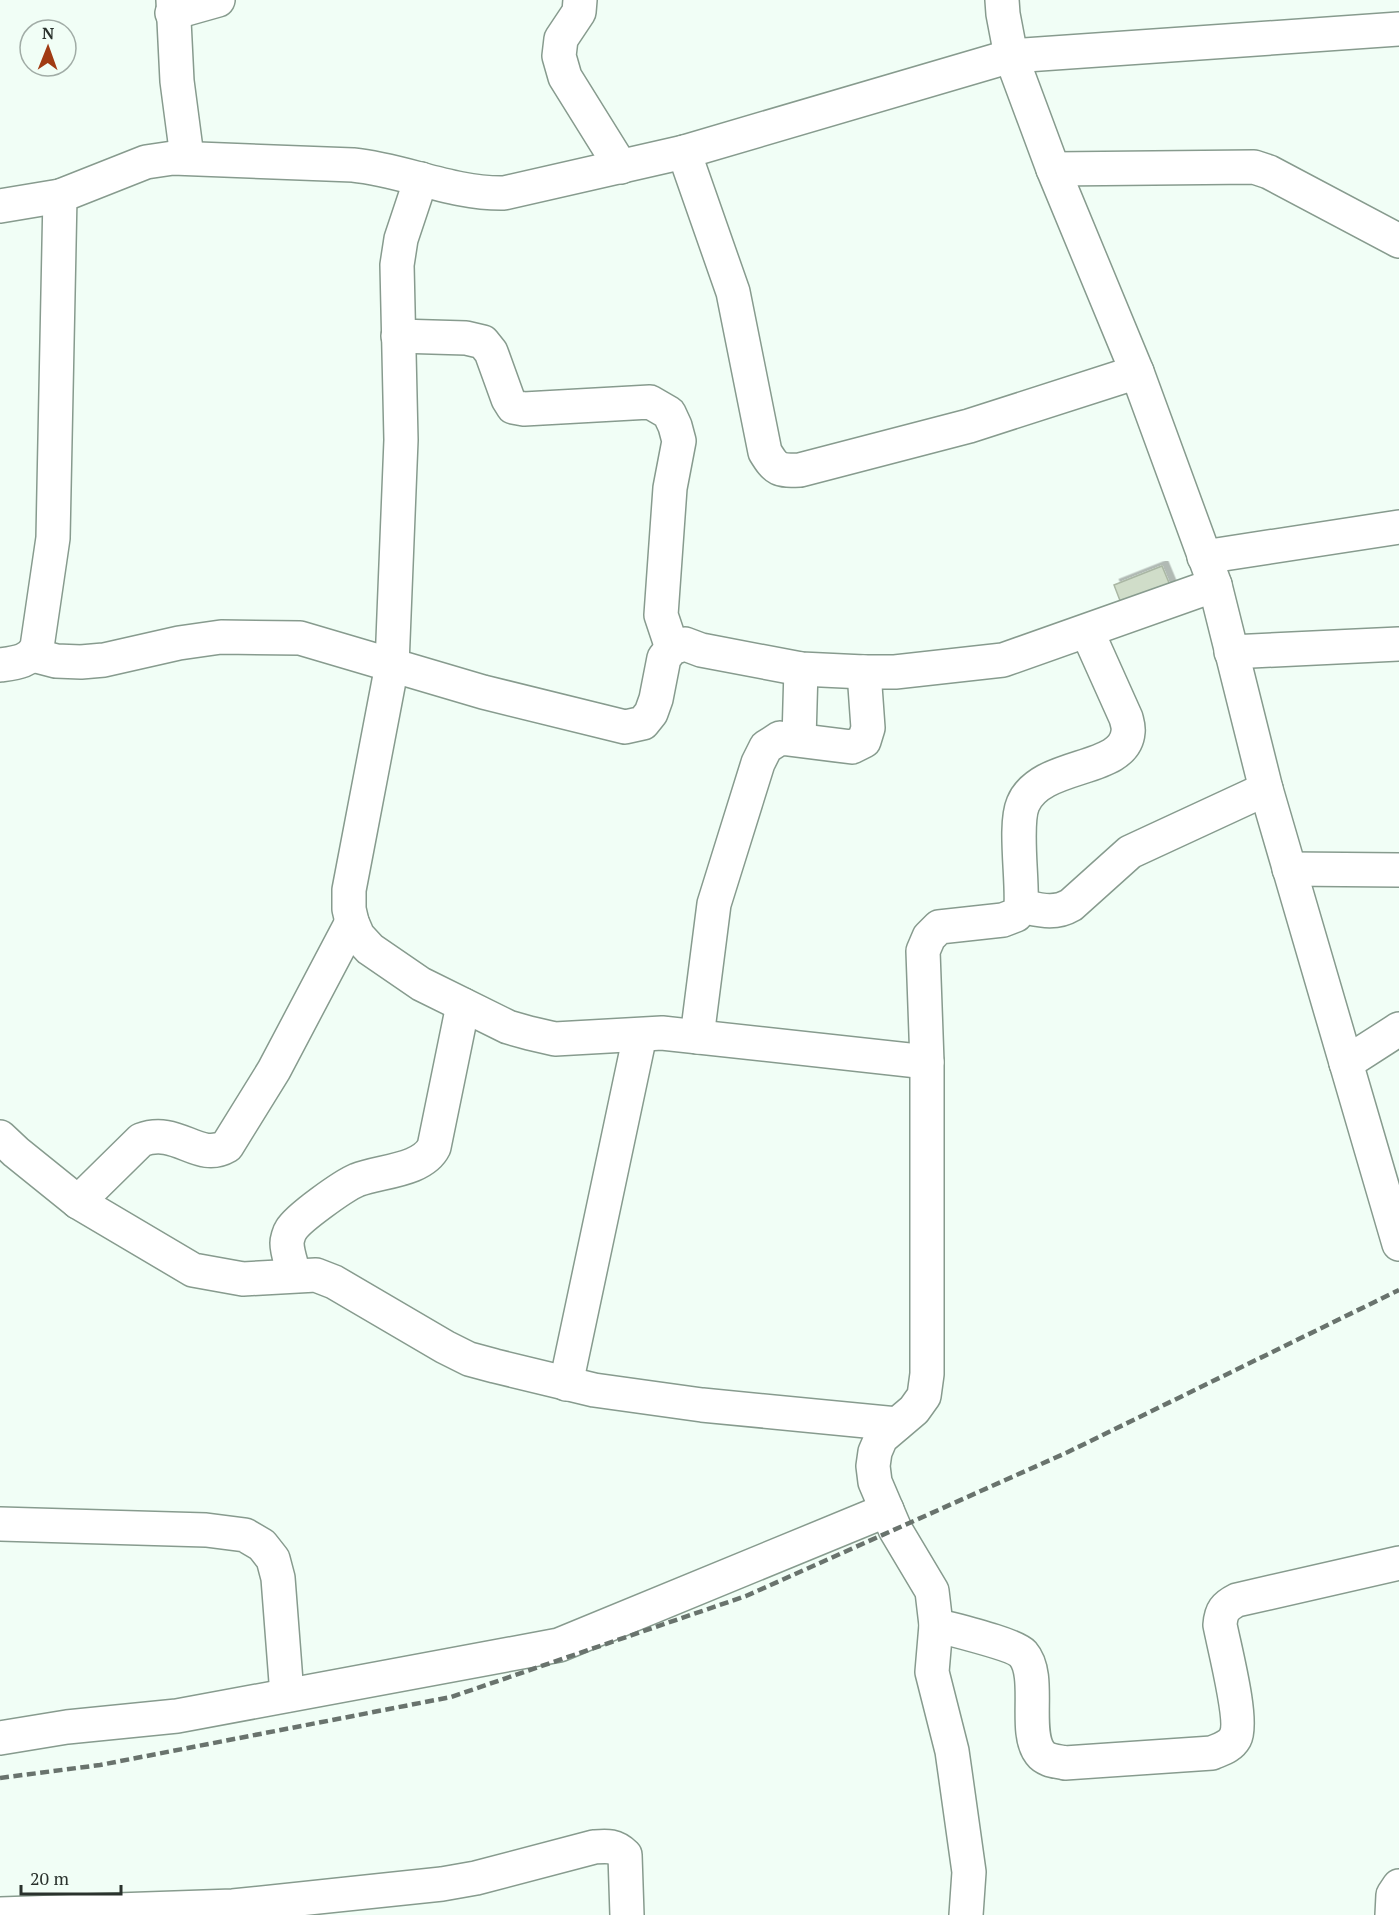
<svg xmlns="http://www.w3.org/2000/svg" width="1399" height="1915" viewBox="0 0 1399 1915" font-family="'PT Serif',serif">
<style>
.building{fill:#d0ddc9;stroke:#aab7a4;stroke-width:1.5;filter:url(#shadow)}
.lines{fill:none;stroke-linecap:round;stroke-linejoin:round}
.street-casing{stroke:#879b8e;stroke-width:36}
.street{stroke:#fff;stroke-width:33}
.rail{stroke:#69736d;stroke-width:4.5;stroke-dasharray:9 4.5;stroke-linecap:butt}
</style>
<defs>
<filter id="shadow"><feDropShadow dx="5.5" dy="-5.5" stdDeviation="0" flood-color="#0004"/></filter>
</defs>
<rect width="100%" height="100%" fill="#f1fef6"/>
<polygon class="building" points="1162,566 1172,590 1124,611 1114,585"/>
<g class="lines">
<g class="street-casing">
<g id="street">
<polyline points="173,0 177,81 187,157"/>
<polyline points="580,0 579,12 561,39 559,56 565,77 621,167"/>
<polyline points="1002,0 1003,14 1011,56 1053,169 1137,372 1215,585 1266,789 1399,1244"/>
<polyline points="172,13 218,0"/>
<path d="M684,152L733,292L765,452C776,470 779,471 800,470L969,426L1137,372"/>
<polyline points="1053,169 1254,167 1269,172 1399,241"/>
<polyline points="421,179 401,239 397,265 401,440 392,665 349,890 349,909 352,922 358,936 370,949 421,984 508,1027 529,1033 555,1039 662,1033 927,1062"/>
<path d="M0,206L60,196L146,162L173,158L353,165C404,170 452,194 504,193L684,152L1011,56L1399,29"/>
<polyline points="398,336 466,338 483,342 491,352 508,399 513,407 524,409 650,402 669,413 675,426 679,441 670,488 661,615 672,648"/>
<polyline points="1204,557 1399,527"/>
<polyline points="1231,652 1399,644"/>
<polyline points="33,655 56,661 81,662 104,660 179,643 221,637 300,638 483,692 625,727 643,723 651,713 656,699 664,658 672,648 685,644 701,650 801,669 864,672 895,672 1003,660 1215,585"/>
<path d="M0,665C15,663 30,662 37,647L53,538L60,196"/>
<polyline points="799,739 801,669"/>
<polyline points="1289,869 1399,870"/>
<path d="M1021,906C1040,910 1054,915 1071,905L1130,852L1266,789"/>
<polyline points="697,1037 714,904 758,763 766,747 780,738 852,747 864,741 868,728 864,672"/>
<polyline points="1346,1063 1399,1029"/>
<polyline points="0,1137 16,1152 78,1202 193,1270 243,1279 316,1275 334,1282 445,1347 469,1359 495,1366 594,1390 702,1405 897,1424"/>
<path d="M78,1202L141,1140C178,1126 198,1163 227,1146L274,1070L352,922"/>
<path d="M294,1275C292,1265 287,1253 287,1243C287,1240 289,1233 291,1230C298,1218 343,1186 357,1180C380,1171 422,1171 434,1147L463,1005"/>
<polyline points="566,1384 640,1035"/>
<polyline points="0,1524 206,1530 245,1535 262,1545 273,1559 278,1578 287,1695"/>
<path d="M936,1625C953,1630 1014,1644 1023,1654C1042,1676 1023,1731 1040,1753C1046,1761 1057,1761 1065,1763L1212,1753C1221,1749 1230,1747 1235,1738C1244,1722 1224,1646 1220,1625C1221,1611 1225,1606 1237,1600L1399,1563"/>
<polyline points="0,1738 67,1727 177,1716 559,1645 887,1510"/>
<path d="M0,1914L233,1906L442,1884L476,1878L594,1847C607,1846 615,1845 625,1855L627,1915"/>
<path d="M966,1915L969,1872L955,1772L952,1751L932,1672L936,1625L932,1591L895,1529L875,1482L873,1466L875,1452L881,1438L914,1410L924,1396L927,1374V1062L923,951L929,937L939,927L1003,920L1016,915L1021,906C1023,880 1014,825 1023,804C1041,761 1125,773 1128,732C1129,728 1127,722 1126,718L1087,631"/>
<polyline points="1392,1915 1393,1895 1399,1886"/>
</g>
</g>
<use href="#street" class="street"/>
<polyline class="rail" points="0,1778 100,1765 451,1697 746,1596 1068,1452 1399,1290"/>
</g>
<g transform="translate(48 48) rotate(1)"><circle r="28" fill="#f1fef6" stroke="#a1aca6" stroke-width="1.5"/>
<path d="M0-4.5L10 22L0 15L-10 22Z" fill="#a13b13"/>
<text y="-9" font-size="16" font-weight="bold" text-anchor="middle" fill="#2a322d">N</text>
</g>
<path d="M21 1885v9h100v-9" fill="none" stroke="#2a322d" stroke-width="3"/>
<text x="30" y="1885" font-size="18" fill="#2a322d" stroke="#f1fef6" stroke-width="4.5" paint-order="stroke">20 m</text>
</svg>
